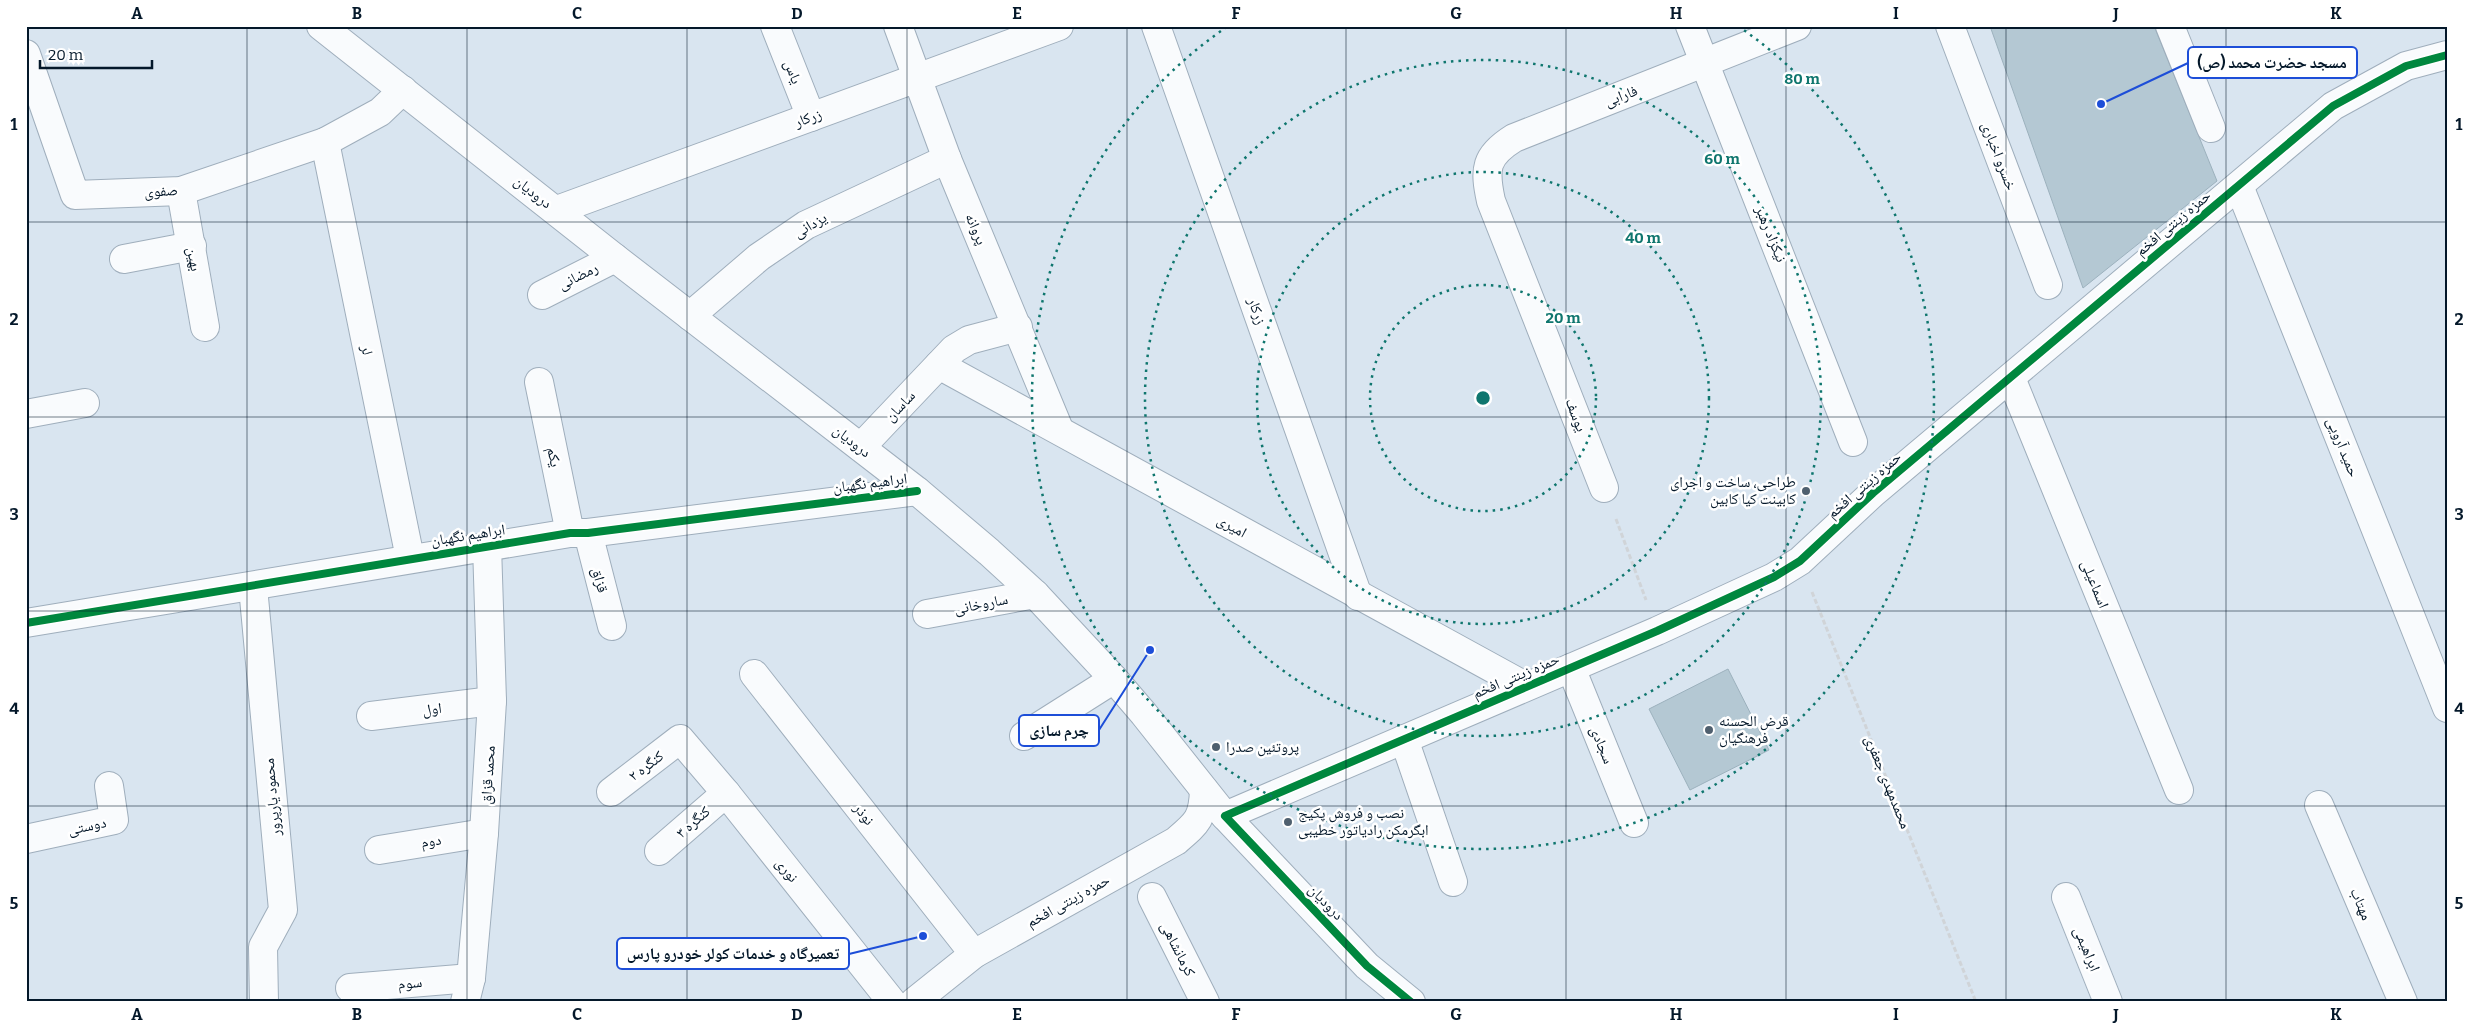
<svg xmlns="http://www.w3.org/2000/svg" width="2473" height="1028" viewBox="0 0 2473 1028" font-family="Bitter,'Noto Naskh Arabic',serif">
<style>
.building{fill:#b4c8d3;stroke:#9cb1bd}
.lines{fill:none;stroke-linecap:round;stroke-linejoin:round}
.minor-casing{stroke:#9faebc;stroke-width:30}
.tertiary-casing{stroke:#9faebc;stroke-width:30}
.secondary-casing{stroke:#9faebc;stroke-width:30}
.path{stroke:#d0d4d8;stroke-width:3;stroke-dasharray:5 2.5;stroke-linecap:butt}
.minor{stroke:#f9fbfd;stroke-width:28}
.tertiary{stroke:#f9fbfd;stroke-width:28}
.secondary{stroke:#f9fbfd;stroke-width:28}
.cycleway-casing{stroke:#fff;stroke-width:11}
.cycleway{stroke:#00873e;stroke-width:8}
.grid{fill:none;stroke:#04182a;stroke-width:1;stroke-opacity:0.55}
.ring{fill:none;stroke:#0f766e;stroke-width:2.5;stroke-dasharray:2.5 5}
.poi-dot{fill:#4f606f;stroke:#fff;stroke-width:2}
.labels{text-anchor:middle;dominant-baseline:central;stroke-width:5;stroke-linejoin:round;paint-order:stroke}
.street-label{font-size:15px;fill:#04182a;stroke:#fff}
.poi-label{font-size:15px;fill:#04182a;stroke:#fff;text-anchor:start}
.centre{fill:#0f766e;stroke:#fff;stroke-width:2.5}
.ring-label{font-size:15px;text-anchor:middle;font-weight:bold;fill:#0f766e;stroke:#fff;stroke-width:5;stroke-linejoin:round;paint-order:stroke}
.leader{fill:none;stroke:#1d4ed8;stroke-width:2}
.callout-dot{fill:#1d4ed8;stroke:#fff;stroke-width:2}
.callout{fill:#fff;stroke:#1d4ed8;stroke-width:2}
.callout-label{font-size:16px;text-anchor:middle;font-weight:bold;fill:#04182a}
.neatline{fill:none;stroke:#04182a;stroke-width:2}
.grid-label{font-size:16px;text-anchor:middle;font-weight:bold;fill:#04182a}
</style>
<rect width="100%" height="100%" fill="#d9e5f0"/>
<g class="building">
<polygon points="1990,26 2154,26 2217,181 2083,288"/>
<polygon points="1728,669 1769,750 1690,790 1649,709"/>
</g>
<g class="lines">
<g class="minor-casing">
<g id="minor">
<polyline points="775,26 811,117"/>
<polyline points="898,26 947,159 1059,429"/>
<polyline points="1156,26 1358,596"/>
<polyline points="1690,26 1853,442"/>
<polyline points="1950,26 2048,285"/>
<polyline points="2170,26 2211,128"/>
<polyline points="26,54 75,195 181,191 325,142 380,112 403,90"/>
<polyline points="325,142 410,558"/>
<polyline points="2239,186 2447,708"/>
<polyline points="181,191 205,327"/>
<polyline points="557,210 1059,26"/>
<polyline points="124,259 192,246"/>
<polyline points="542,295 615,258"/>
<polyline points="690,316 759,257 806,225 947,159"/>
<polyline points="939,365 1525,686"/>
<polyline points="2011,378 2179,790"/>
<polyline points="539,382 570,533"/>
<polyline points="26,414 85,403"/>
<polyline points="861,447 954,349 969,340 1018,327"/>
<path d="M1604,488L1491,201C1484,169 1485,156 1514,138L1797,26"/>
<polyline points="588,533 612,626"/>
<polyline points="253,587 283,910 263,947 264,1002"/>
<polyline points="927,614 1035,594"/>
<path d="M26,623C208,594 389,562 570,533H588L917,491"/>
<polyline points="1571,668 1634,823"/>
<polyline points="754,674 974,954"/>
<polyline points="371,716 492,701"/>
<polyline points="1024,736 1114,679"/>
<polyline points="1404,739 1453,882"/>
<polyline points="611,792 680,739 726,793 892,1002"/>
<polyline points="2319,805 2403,1002"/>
<polyline points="26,839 114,820 109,786"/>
<polyline points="379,850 484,833"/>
<polyline points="659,851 726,793"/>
<polyline points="1152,897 1205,1002"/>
<polyline points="2066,897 2108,1002"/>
<polyline points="350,988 471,978"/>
<polyline points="465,1002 471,978 484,833 492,701 487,546"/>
</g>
</g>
<g class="tertiary-casing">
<polyline id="tertiary" points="1411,1002 1367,966 1225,816 1657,631 1774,577 1800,561 1873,493 2333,106 2406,66 2447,55"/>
</g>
<g class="secondary-casing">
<g id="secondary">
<polyline points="321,26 615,258 917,491 989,552 1035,594 1114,679 1144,714 1225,816"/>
<path d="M914,1002L974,954L1176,841C1197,823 1203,819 1204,790"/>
</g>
</g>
<g class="path">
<polyline points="1616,519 1646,600"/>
<polyline points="1812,592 1976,1002"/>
</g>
<use href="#minor" class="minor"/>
<use href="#tertiary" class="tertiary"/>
<use href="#secondary" class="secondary"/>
<g class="cycleway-casing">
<g id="cycleway">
<path d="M26,623C208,594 389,562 570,533H588L917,491"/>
<polyline points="1411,1002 1367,966 1225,816 1657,631 1774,577 1800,561 1873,493 2333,106 2406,66 2447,55"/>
</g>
</g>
<use href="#cycleway" class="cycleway"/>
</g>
<path class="grid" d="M247,26V1002M467,26V1002M687,26V1002M907,26V1002M1127,26V1002M1346,26V1002M1566,26V1002M1786,26V1002M2006,26V1002M2226,26V1002M26,222H2447M26,417H2447M26,611H2447M26,806H2447"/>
<g class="ring">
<circle cx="1483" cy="398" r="113"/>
<circle cx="1483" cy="398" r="226"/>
<circle cx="1483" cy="398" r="338"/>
<path d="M1738 26A451 451 0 1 1 1228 26"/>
</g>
<g class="poi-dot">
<circle cx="1806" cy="491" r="5"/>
<circle cx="1709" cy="730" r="5"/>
<circle cx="1216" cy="747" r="5"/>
<circle cx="1288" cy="822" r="5"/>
</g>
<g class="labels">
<g class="street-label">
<text transform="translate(793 72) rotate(69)">یاس</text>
<text transform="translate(1621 96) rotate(-21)">فارابی</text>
<text transform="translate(808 118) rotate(-20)">زرکار</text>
<text transform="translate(1999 156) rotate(69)">خسرو اخباری</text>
<text transform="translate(161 191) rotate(-4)">صفوی</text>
<text transform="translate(533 192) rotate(38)">درودیان</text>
<text transform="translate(2173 223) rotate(-40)">حمزه زینتی افخم</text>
<text transform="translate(810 225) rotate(-30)">یزدانی</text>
<text transform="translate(976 229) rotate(67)">پروانه</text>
<text transform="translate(1771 234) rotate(68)">نیکزاد رهبر</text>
<text transform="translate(194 259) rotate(80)">بهین</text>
<text transform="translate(578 276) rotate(-27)">رمضانی</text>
<text transform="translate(1257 311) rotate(71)">زرکار</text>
<text transform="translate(367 350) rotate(78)">لر</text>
<text transform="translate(900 406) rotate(-46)">ساسان</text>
<text transform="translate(1576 415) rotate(69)">یوسف</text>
<text transform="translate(852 441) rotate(38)">درودیان</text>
<text transform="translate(2343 447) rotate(68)">حمید آرویی</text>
<text transform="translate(554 457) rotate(78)">یکم</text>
<text transform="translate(870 483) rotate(-7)">ابراهیم نگهبان</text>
<text transform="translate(1864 485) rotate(-41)">حمزه زینتی افخم</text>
<text transform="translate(1232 526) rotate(29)">امیری</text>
<text transform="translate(468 535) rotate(-9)">ابراهیم نگهبان</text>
<text transform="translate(600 580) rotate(75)">قزاق</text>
<text transform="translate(2095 584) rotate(68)">اسماعیلی</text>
<text transform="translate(981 604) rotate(-11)">ساروخانی</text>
<text transform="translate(1516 676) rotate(-23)">حمزه زینتی افخم</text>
<text transform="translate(432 709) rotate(-7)">اول</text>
<text transform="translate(1602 745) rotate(68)">سجادی</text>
<text transform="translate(646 766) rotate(-37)">کنگره ۲</text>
<text transform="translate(488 775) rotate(-86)">محمد قزاق</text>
<text transform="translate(1888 782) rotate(68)">محمدمهدی جعفری</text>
<text transform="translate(272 797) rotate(-95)">محمود یارپرور</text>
<text transform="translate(864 814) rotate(52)">نوذر</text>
<text transform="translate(693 822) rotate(-41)">کنگره ۳</text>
<text transform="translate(87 826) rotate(-12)">دوستی</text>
<text transform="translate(431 841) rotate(-9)">دوم</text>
<text transform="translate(787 870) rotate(51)">نوری</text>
<text transform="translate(1068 901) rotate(-29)">حمزه زینتی افخم</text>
<text transform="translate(1326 902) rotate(46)">درودیان</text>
<text transform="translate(2361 904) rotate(67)">مهتاب</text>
<text transform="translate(1178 949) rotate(63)">کرمانشاهی</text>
<text transform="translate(2087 949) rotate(68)">ابراهیمی</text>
<text transform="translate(410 983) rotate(-5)">سوم</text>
</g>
<g class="poi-label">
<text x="1796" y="482" text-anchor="end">طراحی، ساخت و اجرای<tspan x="1796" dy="17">کابینت کیا کابین</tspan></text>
<text x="1719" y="721">قرض الحسنه<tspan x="1719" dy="17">فرهنگیان</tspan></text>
<text x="1226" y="747">پروتئین صدرا</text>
<text x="1298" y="813">نصب و فروش پکیج<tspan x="1298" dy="17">ابگرمکن رادیاتور خطیبی</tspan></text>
</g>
</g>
<circle cx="1483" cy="398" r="8" class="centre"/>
<g class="ring-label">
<text x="1802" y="84">80 m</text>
<text x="1722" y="164">60 m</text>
<text x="1643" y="243">40 m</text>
<text x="1563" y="323">20 m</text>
</g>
<path class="leader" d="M2101 104L2188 63M1150 650L1099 730M923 936L849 954"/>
<g class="callout-dot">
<circle cx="2101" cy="104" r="5"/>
<circle cx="1150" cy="650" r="5"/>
<circle cx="923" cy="936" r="5"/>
</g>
<g class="callout">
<rect x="2188" y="47" width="169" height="31" rx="5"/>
<rect x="1019" y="715" width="80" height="31" rx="5"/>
<rect x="617" y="938" width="232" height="31" rx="5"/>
</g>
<g class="callout-label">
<text x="2272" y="68">مسجد حضرت محمد (ص)</text>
<text x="1059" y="736">چرم سازی</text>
<text x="733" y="959">تعمیرگاه و خدمات کولر خودرو پارس</text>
</g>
<rect width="2473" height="1028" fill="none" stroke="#ffffff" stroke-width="55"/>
<path d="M40 60v8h112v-8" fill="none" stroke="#04182a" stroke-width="2.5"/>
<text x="48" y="60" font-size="15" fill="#04182a" stroke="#ffffff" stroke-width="4" paint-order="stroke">20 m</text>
<rect x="28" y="28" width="2418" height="972" class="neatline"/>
<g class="grid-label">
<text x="137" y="19">A</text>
<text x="357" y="19">B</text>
<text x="577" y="19">C</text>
<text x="797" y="19">D</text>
<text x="1017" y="19">E</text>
<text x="1236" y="19">F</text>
<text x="1456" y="19">G</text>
<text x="1676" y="19">H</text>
<text x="1896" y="19">I</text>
<text x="2116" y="19">J</text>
<text x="2336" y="19">K</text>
<text x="14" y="130">1</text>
<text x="2459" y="130">1</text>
<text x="14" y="325">2</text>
<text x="2459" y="325">2</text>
<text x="14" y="520">3</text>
<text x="2459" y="520">3</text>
<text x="14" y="714">4</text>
<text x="2459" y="714">4</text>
<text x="14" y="909">5</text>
<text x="2459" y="909">5</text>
<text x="137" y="1020">A</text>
<text x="357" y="1020">B</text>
<text x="577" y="1020">C</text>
<text x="797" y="1020">D</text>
<text x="1017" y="1020">E</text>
<text x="1236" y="1020">F</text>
<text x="1456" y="1020">G</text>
<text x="1676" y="1020">H</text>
<text x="1896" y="1020">I</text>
<text x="2116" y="1020">J</text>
<text x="2336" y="1020">K</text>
</g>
</svg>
